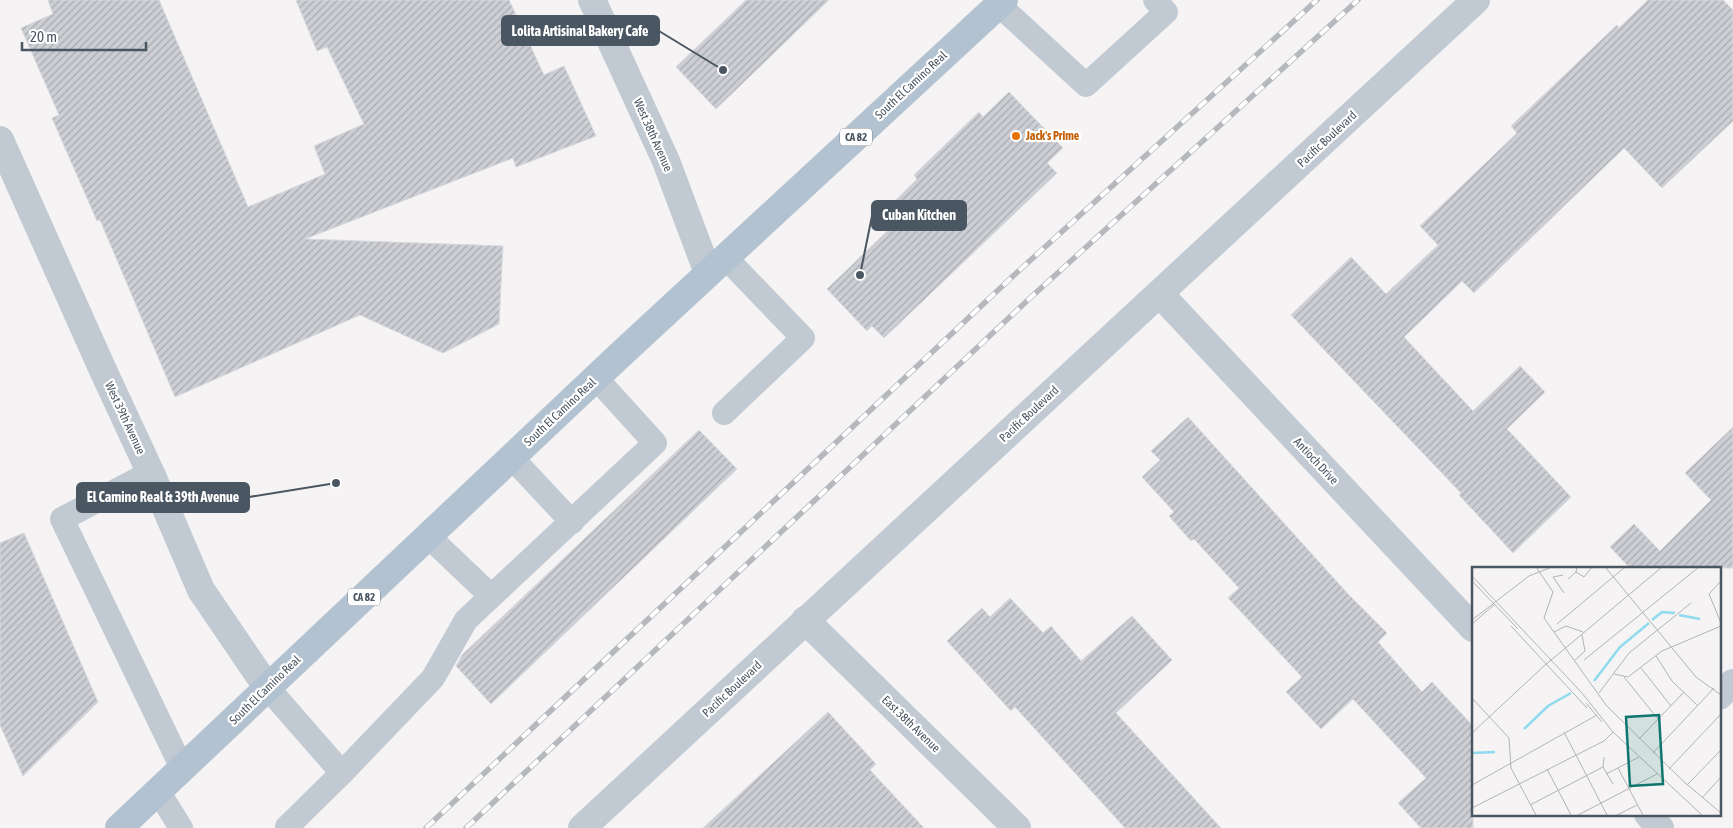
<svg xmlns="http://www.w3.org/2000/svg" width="1733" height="828" viewBox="0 0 1733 828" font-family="'Asap Condensed',sans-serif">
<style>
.building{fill:url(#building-hatch);stroke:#d7d9de}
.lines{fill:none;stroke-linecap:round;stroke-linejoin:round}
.service{stroke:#c1cad2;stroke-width:24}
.minor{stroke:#c1cad2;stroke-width:28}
.tertiary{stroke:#c1cad2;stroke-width:28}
.primary{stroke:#b3c2d1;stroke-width:28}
.rail-casing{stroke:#b5b8bd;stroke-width:5.5}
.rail{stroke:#fff;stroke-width:4;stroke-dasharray:11;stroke-linecap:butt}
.food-dot{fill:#e8710a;stroke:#fff;stroke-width:2}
.labels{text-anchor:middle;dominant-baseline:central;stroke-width:4.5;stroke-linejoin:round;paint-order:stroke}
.shield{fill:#fff;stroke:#808990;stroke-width:1}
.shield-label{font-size:11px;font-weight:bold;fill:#4a5661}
.street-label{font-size:12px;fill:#4a5661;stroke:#fff}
.food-label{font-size:12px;font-weight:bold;fill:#c56008;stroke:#fff;text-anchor:start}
.inset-river{fill:none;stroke:#90daee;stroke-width:2.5}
.inset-road{fill:none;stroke:#b1b4b9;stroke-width:1}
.view{fill:#0f766e;fill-opacity:0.15;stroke:#0f766e;stroke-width:2.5}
.inset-edge{fill:none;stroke:#4a5661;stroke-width:2.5}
.leader{fill:none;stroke:#4a5661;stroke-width:2}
.callout-dot{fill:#4a5661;stroke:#fff;stroke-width:2}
.callout{fill:#4a5661;stroke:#4a5661;stroke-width:2}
.callout-label{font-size:14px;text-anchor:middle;font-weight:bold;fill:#fff}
</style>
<defs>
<pattern id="building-hatch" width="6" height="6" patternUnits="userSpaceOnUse" patternTransform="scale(1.25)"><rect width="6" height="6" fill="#cdcfd5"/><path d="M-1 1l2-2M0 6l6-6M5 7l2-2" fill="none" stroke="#a8abb0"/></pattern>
</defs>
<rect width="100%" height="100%" fill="#f5f3f3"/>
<g class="building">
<polygon points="48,0 159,0 248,207 325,174 314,146 364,124 327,47 317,51 296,0 509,0 544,75 564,66 596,136 516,167 513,158 305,239 503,246 499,324 443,353 360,315 175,397 100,220 97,221 52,118 59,115 21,28 53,14"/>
<polygon points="746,0 829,0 716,109 676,67"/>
<polygon points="1648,0 1723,0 1733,10 1733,121 1662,188 1624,148 1474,293 1462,281 1404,337 1473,411 1520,366 1545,392 1507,429 1571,497 1513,553 1459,495 1461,493 1291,315 1351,257 1386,294 1438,245 1420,226 1517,133 1511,126 1617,25 1619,28"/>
<polygon points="1009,92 1063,148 1047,163 1057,173 884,338 872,326 867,331 827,289 904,215 893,203 917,179 914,175 979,112 983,117"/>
<polygon points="1188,417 1348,594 1387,633 1378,642 1422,692 1432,682 1473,726 1473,828 1421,828 1398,803 1426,778 1353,699 1321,729 1286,692 1302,677 1228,598 1239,588 1194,539 1191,541 1169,516 1174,512 1142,477 1160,460 1151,451"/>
<polygon points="1733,427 1733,568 1630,568 1610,547 1634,524 1660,551 1711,500 1685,473"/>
<polygon points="699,430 737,469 491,704 456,666 462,655"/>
<polygon points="24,533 98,702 23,776 0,725 0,543"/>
<polygon points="1010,598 1043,633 1051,626 1081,661 1132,616 1172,660 1116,713 1221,828 1125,828 1015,707 1011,711 947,641 982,608 990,617"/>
<polygon points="828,712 876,764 870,770 924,828 703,828"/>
</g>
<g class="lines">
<g class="service">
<polyline points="999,5 1086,85 1166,12 1155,0"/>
<polyline points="724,413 803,338 725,257"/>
<polyline points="512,458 572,522"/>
<polyline points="150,473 62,519 182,768"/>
<polyline points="428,536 491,596"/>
<polyline points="267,687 342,773"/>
<polyline points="158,791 181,828"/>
<polyline points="287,827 342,773 433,678 466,620 655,443 596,378"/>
</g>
<g class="minor">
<polyline points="592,0 666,161 708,273"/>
<polyline points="0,140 102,368 153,478 201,590 267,687"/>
<polyline points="1160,294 1473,628"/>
<polyline points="805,620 1017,828"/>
<polyline points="1719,696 1733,683"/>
<polyline points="1648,814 1660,828"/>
</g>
<polyline class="tertiary" points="582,828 1476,0"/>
<polyline class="primary" points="119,828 619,356 1004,0"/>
<g class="rail-casing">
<g id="rail">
<polyline points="426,828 1012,277 1317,0"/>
<polyline points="466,828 1029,299 1358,0"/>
</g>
</g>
<use href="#rail" class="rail"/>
</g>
<circle class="food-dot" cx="1016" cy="136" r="5"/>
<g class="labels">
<g class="shield">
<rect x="840" y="128.5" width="32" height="17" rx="4"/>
<rect x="348" y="588.5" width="32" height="17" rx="4"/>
</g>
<g class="shield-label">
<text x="856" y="137">CA 82</text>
<text x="364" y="597">CA 82</text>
</g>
<g class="street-label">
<text transform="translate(911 85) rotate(-43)">South El Camino Real</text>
<text transform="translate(653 135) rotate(66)">West 38th Avenue</text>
<text transform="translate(1327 139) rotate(-43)">Pacific Boulevard</text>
<text transform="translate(560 412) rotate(-43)">South El Camino Real</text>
<text transform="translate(1029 414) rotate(-43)">Pacific Boulevard</text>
<text transform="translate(125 418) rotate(65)">West 39th Avenue</text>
<text transform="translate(1316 461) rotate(47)">Antioch Drive</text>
<text transform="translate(732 689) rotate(-43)">Pacific Boulevard</text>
<text transform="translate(265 690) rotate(-44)">South El Camino Real</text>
<text transform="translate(911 724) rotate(44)">East 38th Avenue</text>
</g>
<g class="food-label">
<text x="1026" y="136">Jack's Prime</text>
</g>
</g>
<g transform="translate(1472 567)">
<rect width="249" height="249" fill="#f5f3f3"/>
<path class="inset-river" d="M207,48L228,52M180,53L190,45L203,46M122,114L148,80L177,56M52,162L76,139L99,126M0,186L23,185"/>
<path class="inset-road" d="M64,0L81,25L72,51L134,138L211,214L249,246M134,1L224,110L249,128M104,5L112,10L120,0M91,8L81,10L92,26M0,9L110,126L141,165L230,248M96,12L104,5L105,0M0,14L46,62M249,14L237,27L249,56M0,53L57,9L80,0M0,57L23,37M85,57L153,0M39,59L115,141M82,65L94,59L111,65M184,89L200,114L225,138M103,93L113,84L110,68M112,93L227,0M169,101L199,139M142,107L156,110L190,84L249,59M152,110L186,152M127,126L157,86L219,36M0,131L37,171L39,201L64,248M114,136L130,155M92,165L135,248M0,166L72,99L190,0M167,172L212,125M181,186L242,121M132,190L131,200L141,217M146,201L171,248M75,202L99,248M197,202L249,147M134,207L167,190M0,218L125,148M215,218L249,183M230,231L249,210M58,238L131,200M0,241L132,174L141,165M106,248L185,207M145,248L165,238"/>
<path class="view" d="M187,148L191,217L158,219L154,150Z"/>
<rect width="249" height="249" class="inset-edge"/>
</g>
<path class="leader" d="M723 70L659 31M860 275L872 216M336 483L249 497"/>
<g class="callout-dot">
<circle cx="723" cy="70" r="5"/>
<circle cx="860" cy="275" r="5"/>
<circle cx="336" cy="483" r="5"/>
</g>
<g class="callout">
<rect x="502" y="16" width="157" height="29" rx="5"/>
<rect x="872" y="201" width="94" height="29" rx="5"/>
<rect x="77" y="483" width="172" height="29" rx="5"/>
</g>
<g class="callout-label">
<text x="580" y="36">Lolita Artisinal Bakery Cafe</text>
<text x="919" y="220">Cuban Kitchen</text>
<text x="163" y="502">El Camino Real &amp; 39th Avenue</text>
</g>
<path d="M22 42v8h124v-8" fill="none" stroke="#4a5661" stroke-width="2.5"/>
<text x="30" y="42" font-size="15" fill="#4a5661" stroke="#ffffff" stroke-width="4" paint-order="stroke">20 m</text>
</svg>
